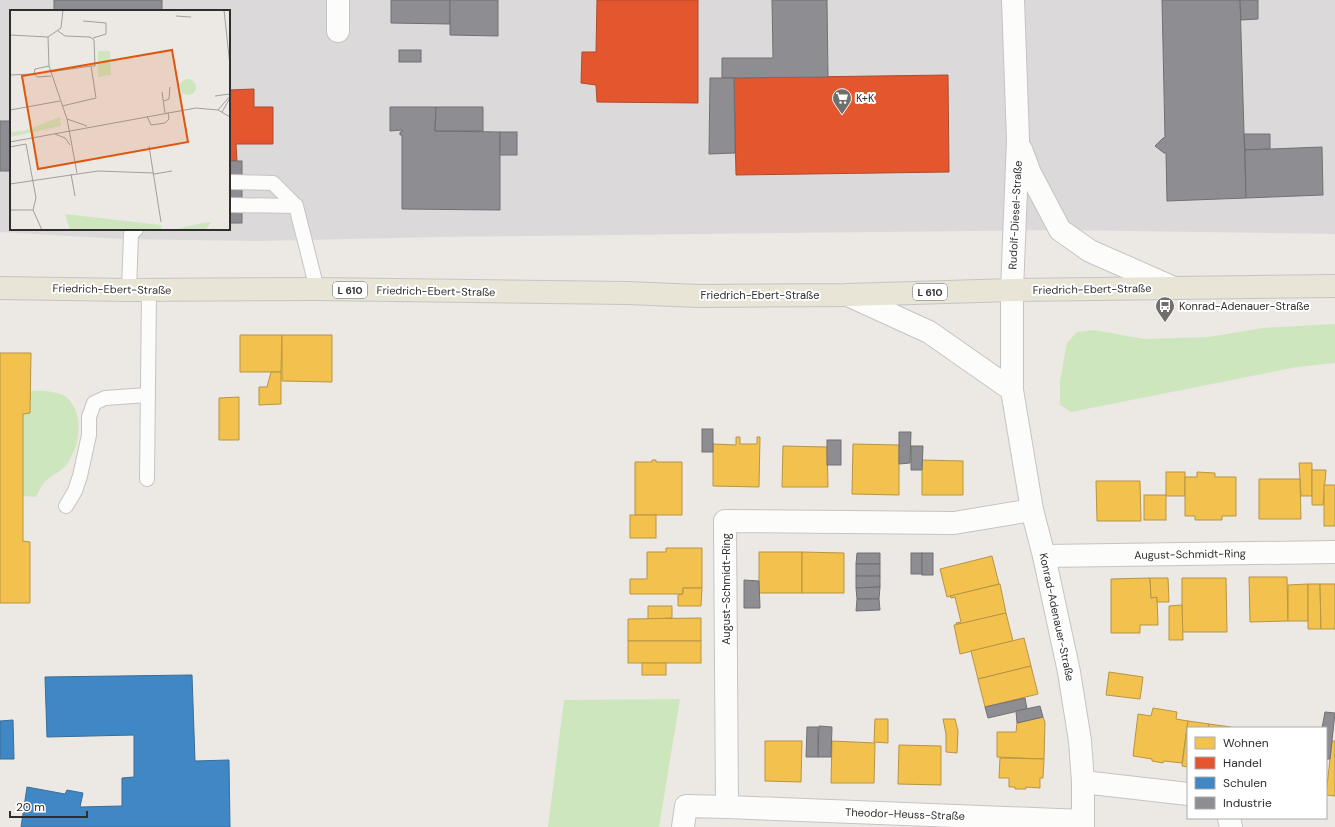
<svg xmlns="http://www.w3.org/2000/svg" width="1335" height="827" viewBox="0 0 1335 827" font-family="'DM Sans',sans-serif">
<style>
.industrial{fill:#dcd9db;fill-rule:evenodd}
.green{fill:#cee6be}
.homes{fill:#f2c14e;stroke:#b79544}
.shops{fill:#e4572e;stroke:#ad4b2e}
.schools{fill:#3f88c5;stroke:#3a6d98}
.industry{fill:#8d8d92;stroke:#707074}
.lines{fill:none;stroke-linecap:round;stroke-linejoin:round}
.lane-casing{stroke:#c5c4c5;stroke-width:16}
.street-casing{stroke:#c5c4c5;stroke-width:24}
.primary-casing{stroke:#c6c5c4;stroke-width:24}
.lane{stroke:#fcfcfb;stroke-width:14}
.street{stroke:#fcfcfb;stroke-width:22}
.primary{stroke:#e8e4d6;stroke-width:22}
.labels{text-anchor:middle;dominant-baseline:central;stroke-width:4;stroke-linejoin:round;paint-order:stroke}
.shield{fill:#fff;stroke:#6d6d6d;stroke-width:1}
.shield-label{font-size:10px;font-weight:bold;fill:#2e2e2e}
.poi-label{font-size:11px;fill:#2e2e2e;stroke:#fff;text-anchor:start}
.street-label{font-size:11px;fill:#2e2e2e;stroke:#fff}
.inset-road{fill:none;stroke:#a09e9b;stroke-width:1}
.view{fill:#df570e;fill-opacity:0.15;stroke:#df570e;stroke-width:2}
.inset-edge{fill:none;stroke:#2e2e2e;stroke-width:2}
</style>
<rect width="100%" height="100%" fill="#ece8e4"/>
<path class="industrial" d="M0,0H1335V234L1060,230L441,237L260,241L121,239L0,232ZM11,11H229V229H11Z"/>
<g class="green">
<polygon points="1335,324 1335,363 1297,367 1071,412 1060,405 1060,381 1067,343 1077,332 1094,330 1144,339 1208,337 1263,328"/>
<path d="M30,391C39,390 59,391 66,397C85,412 80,447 67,464C62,471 54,474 48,479C42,483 39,491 36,497L23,496V414L30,413Z"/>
<polygon points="680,699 659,827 548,827 564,700"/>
</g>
<g class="homes">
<polygon points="240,335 282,335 281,372 240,372"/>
<polygon points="282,335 332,335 332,382 282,381"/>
<polygon points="0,353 31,353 30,413 23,414 23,541 30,542 30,603 0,603"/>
<polygon points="271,372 281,372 281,404 259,405 259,387 267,387"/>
<polygon points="239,397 239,440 219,440 219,398"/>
<polygon points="736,437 740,437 740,444 757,444 757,437 760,437 759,487 713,486 713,444 736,445"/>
<polygon points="853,444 899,445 899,495 852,494"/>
<polygon points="783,446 827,447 828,487 782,487"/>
<polygon points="652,460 656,460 656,462 682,462 682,515 635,515 635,462 652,462"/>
<polygon points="922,460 963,461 963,495 922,495"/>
<polygon points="1299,463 1312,463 1312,496 1301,496"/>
<polygon points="1312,470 1326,470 1323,505 1312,505"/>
<rect x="1166" y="472" width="19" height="24"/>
<polygon points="1197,472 1215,473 1215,477 1236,477 1236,516 1222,516 1222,520 1195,520 1195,516 1185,516 1185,477 1197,477"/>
<polygon points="1259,479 1300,479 1301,519 1259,519"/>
<polygon points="1096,481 1140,481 1141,521 1097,521"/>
<rect x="1324" y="485" width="11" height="41"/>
<rect x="1144" y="495" width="22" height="25"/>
<rect x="630" y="515" width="26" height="23"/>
<polygon points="666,548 702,548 702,588 683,588 683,594 630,594 630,579 647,579 647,552 666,552"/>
<rect x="759" y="552" width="43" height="41"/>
<polygon points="802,552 844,553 844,593 802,593"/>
<polygon points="992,556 999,584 947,597 940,569"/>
<polygon points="1249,577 1287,577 1288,621 1250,622"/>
<polygon points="1150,578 1151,598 1157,597 1158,625 1140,625 1140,633 1111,633 1111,579"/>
<polygon points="1150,578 1168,578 1169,602 1157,602 1157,597 1151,598"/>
<polygon points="1182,578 1226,578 1227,632 1182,632"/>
<polygon points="1000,584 1006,613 957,625 956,623 961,622 955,597 951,598 950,596"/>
<polygon points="1308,584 1308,621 1288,621 1288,585"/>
<polygon points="1308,584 1320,584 1321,629 1308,629"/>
<polygon points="1320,584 1335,584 1335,629 1321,629"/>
<polygon points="683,588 702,588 701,606 678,606 678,595 683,594"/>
<polygon points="1182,605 1183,640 1169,640 1169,606"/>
<polygon points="648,606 672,606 672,618 648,619"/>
<polygon points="1006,613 1013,641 960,654 954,625"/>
<polygon points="701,618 701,641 628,641 628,619"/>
<polygon points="1024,638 1031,666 978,679 971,651"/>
<rect x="628" y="641" width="73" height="22"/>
<rect x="642" y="663" width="24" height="12"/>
<polygon points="1031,666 1038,694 985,707 978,679"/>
<polygon points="1109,672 1143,677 1140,699 1106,695"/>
<polygon points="1153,708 1177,712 1176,719 1188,721 1182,763 1164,761 1163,763 1152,761 1152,759 1133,756 1138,714 1151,716"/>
<polygon points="1043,717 1045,722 1044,759 997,757 997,732 1016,732 1017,723"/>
<polygon points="875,719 888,719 888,743 874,742"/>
<polygon points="943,719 955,719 958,731 957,753 946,752 946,734"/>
<polygon points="1188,721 1209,724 1208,728 1188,728 1188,767 1182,766"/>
<polygon points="1209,724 1231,727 1231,728 1208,728"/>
<polygon points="765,741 802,741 801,782 765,781"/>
<polygon points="832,741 875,743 874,783 831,783"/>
<polygon points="1332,741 1335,741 1335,796 1326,795"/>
<polygon points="899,745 941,746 941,785 898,784"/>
<polygon points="1000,758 1044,759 1043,778 1040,778 1040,788 1026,787 1026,789 1015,789 1015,787 1009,787 1009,778 999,778"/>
</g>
<g class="shops">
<polygon points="597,0 698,0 698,103 597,102 596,85 581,83 582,52 596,52"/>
<polygon points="948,75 949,172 736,175 734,78"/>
<polygon points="254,89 254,107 273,107 273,144 236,144 237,161 229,161 229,90"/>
</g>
<g class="schools">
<polygon points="192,675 195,761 229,760 230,827 21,827 27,787 65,794 67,790 83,793 80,807 122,806 122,778 134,777 134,735 47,737 45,677"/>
<polygon points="13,720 14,759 0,759 0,721"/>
</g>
<g class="industry">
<rect x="54" y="0" width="108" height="11"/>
<polygon points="391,0 450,0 450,24 391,23"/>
<polygon points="450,0 498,0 498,36 450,35"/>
<polygon points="772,0 827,0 828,77 722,78 722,58 773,58"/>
<polygon points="1162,0 1240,0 1246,198 1167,201 1166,153 1164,153 1155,146 1163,138 1165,138"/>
<polygon points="1240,0 1258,0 1258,19 1241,20"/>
<rect x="399" y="50" width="22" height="12"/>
<polygon points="710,78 734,78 735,153 709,154"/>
<polygon points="390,107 436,107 435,131 500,132 500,210 402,209 402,135 400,135 400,132 402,132 402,130 390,131"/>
<polygon points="436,107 483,107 483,131 435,131"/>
<rect x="0" y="121" width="11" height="50"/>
<rect x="500" y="132" width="17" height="23"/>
<polygon points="1244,134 1270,134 1270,149 1245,150"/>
<polygon points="1322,147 1323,195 1246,198 1245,150"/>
<rect x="229" y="161" width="13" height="62"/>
<rect x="702" y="429" width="11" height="23"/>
<polygon points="899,432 911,432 910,463 899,464"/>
<rect x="827" y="440" width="14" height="25"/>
<polygon points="911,446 923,446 922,470 911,470"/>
<polygon points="857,553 880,553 880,564 856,564"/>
<rect x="911" y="553" width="11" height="21"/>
<rect x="922" y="553" width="11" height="22"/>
<rect x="856" y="564" width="24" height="12"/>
<polygon points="856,576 880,576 880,587 856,588"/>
<polygon points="744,580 759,581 760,608 744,608"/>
<polygon points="880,587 879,599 857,599 856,588"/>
<polygon points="857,599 879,599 880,610 856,611"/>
<polygon points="1025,698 1027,709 988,718 985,707"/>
<polygon points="1040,706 1043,717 1017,723 1016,711"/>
<polygon points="1325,712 1335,713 1330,759 1326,759 1326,728 1322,728"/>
<polygon points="819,726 832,727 831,757 818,757"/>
<polygon points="807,727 818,727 818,757 806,757"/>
</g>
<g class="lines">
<g class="lane-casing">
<g id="lane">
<polyline points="229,182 273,183 296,206"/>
<polyline points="229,205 296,206 317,289"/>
<polyline points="129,290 131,234 136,229"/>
<polyline points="147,479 149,290"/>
<polyline points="66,506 75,491 80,476 89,435 89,417 94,403 105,398 148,395"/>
</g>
</g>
<g class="street-casing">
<g id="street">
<polyline points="1013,0 1018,140 1012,290 1012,390 1032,510 1044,556 1069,672 1080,741 1083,782 1083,827"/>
<polyline points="338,31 338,0"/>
<polyline points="1021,149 1030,173 1060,230 1090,251 1174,288"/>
<polyline points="848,295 929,332 1012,390"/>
<polyline points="1044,556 1335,552"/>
<polyline points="1083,782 1188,794"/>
<polyline points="727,807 1083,821"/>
<polyline points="1229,818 1231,827"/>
<polyline points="683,827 686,806 727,807 725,521 954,523 1032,510"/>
</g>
</g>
<g class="primary-casing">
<polyline id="primary" points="0,288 129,290 317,289 627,293 699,296 848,295 1012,290 1335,286"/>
</g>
<use href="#lane" class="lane"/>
<use href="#street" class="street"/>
<use href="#primary" class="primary"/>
</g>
<defs>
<g id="supermarket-pin" transform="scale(1)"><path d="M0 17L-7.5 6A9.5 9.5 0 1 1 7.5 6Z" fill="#706f6e" stroke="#fff"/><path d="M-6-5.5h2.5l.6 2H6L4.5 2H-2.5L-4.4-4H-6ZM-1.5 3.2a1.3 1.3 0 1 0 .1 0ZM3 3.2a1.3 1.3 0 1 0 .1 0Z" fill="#fff"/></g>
<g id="bus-pin" transform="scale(1)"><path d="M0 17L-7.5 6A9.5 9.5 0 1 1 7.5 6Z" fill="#706f6e" stroke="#fff"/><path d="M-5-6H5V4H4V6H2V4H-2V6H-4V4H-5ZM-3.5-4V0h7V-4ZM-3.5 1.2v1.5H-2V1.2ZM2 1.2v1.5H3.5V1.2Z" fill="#fff"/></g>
</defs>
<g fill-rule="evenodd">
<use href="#supermarket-pin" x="842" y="98"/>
<use href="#bus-pin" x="1165" y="306"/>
</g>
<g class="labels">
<g class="shield">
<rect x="333" y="282" width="34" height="16" rx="3"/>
<rect x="913" y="284" width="34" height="16" rx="3"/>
</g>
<g class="shield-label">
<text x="350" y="290">L 610</text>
<text x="930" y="292">L 610</text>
</g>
<g class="poi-label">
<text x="856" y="98">K+K</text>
<text x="1179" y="306">Konrad-Adenauer-Straße</text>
</g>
<g class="street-label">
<text transform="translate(1015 215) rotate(-87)">Rudolf-Diesel-Straße</text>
<text transform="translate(112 289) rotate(1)">Friedrich-Ebert-Straße</text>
<text transform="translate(1092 289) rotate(-1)">Friedrich-Ebert-Straße</text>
<text transform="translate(436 291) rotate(1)">Friedrich-Ebert-Straße</text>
<text x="760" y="295">Friedrich-Ebert-Straße</text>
<text transform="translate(1190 554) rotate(-1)">August-Schmidt-Ring</text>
<text transform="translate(726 589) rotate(-90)">August-Schmidt-Ring</text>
<text transform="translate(1057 617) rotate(78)">Konrad-Adenauer-Straße</text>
<text transform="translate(905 814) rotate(2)">Theodor-Heuss-Straße</text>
</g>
</g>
<g transform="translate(10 10)">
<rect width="220" height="220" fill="#ece8e4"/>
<path d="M88,41H100L101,65L88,67ZM170 77a8 8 0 1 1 16 0a8 8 0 1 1-16 0ZM50,107L51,116L0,127V122L14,121ZM55,204L151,215L152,220H60ZM201,212L196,220H163L192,213Z" fill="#cee6be"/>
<path class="inset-road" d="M53,0L51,18L38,27L39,56L57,109L67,163M214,0L220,56M166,6L181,7M73,11L96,13V24L83,28M48,21L55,26L80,27L84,30L85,56H81L86,88L52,96M0,25L38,27M39,56L25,59L24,64L28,67L41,66M40,62L81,56M0,65L24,64M152,82L155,103M205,86L220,84M154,91L159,89L160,77M0,100L50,91M208,100L220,86M212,102L220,88M137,106L141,115L155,113L159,109L158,102M57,109L77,116M45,124L55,128L60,135M0,132L186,98L208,100L220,107M139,136L151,212M0,137L16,134L26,188L23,200L32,220M61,164L65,186M144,164L162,161M0,174L88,161L144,163M0,200H23"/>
<path class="view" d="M162,40L178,132L28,159L12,66Z"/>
<rect width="220" height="220" class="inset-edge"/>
</g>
<rect x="1187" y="727" width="140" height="92" fill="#ffffff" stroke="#ababab"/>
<rect x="1195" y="737" width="20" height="12" fill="#f2c14e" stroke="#ababab"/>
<text x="1223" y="747" font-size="12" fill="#2e2e2e">Wohnen</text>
<rect x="1195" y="757" width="20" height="12" fill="#e4572e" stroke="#ababab"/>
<text x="1223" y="767" font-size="12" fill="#2e2e2e">Handel</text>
<rect x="1195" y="777" width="20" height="12" fill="#3f88c5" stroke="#ababab"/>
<text x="1223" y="787" font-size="12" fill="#2e2e2e">Schulen</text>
<rect x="1195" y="797" width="20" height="12" fill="#8d8d92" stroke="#ababab"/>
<text x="1223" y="807" font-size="12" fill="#2e2e2e">Industrie</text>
<path d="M10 811v6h77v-6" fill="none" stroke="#2e2e2e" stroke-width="2"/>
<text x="16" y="811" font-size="12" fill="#2e2e2e" stroke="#ffffff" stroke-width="3" paint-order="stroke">20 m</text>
</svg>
